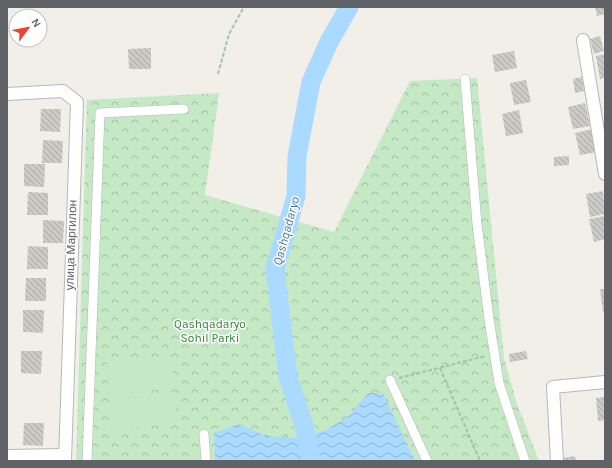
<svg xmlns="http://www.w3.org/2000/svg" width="612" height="468" viewBox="0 0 612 468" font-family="Karla,sans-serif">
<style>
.park{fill:url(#park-crowns)}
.pitch{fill:#c5e8c5}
.water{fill:url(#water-waves)}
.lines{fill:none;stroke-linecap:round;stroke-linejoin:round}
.river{stroke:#aadaff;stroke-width:19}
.building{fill:url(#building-back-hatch)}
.pedestrian-casing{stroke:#b5b8bc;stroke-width:10}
.minor-casing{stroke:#b5b8bc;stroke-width:14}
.path{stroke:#9cc7a9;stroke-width:2;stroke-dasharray:4 2;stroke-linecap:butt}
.pedestrian{stroke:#fff;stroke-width:9}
.minor{stroke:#fff;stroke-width:12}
.labels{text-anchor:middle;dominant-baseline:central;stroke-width:3;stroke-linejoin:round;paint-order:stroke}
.street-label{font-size:12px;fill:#5f6368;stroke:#fff}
.park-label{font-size:12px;fill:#348238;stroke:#fff}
.water-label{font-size:13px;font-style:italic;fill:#4174aa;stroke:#fff}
</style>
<defs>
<pattern id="park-crowns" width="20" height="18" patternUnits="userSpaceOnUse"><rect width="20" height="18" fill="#c5e8c5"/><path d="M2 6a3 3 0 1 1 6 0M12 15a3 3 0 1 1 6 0" fill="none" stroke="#a3c0a4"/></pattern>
<pattern id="water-waves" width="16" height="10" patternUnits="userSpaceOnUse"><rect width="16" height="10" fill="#aadaff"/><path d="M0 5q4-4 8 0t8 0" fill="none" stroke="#8eb4d2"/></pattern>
<pattern id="building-back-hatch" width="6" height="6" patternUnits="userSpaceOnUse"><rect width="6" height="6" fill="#cccac5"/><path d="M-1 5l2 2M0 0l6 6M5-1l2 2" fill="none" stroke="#a9a8a4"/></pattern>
</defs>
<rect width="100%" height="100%" fill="#f1efe8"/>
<polygon class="park" points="477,78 504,358 516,401 539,461 76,461 87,100 219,93 205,195 334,232 410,81"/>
<g class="pitch">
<polygon points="172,357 175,388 109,395 106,364"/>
<polygon points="175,392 178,423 112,430 109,399"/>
</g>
<polygon class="water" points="368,393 383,393 415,461 215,461 214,433 239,424 266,436 295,438 324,431 349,416"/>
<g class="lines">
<polyline class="river" points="311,461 304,425 288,377 275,269 296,196 297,156 311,82 329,42 349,7"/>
</g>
<g class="building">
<polygon points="595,7 605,7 605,14 597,16"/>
<polygon points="600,36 604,51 594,54 590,39"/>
<polygon points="151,48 151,69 129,69 128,49"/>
<polygon points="514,51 517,68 495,72 492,55"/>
<polygon points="605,54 605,78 600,79 596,56"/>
<polygon points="582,77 584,91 575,93 573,79"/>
<polygon points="526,80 531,102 514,105 510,83"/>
<polygon points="585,103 590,126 573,129 568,107"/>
<polygon points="41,109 61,109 60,132 40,131"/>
<polygon points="519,110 523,133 506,136 502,114"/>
<polygon points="592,129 597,152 580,155 575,133"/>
<polygon points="43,140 63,141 62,163 42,163"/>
<polygon points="569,156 569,165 554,166 554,157"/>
<polygon points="24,164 45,164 44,187 24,186"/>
<polygon points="603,191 605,214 590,217 586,194"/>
<polygon points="28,192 48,193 48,215 27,215"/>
<polygon points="605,216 605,239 594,242 589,219"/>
<polygon points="43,220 64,221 63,243 43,243"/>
<polygon points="28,246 48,247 48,269 27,269"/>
<polygon points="26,278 46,278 46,301 25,301"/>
<polygon points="600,289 605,289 605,312 603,312"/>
<polygon points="23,310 44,310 43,333 23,332"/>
<polygon points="21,351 42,351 41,374 21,373"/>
<polygon points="526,351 528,359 510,362 509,354"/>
<polygon points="605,397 605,420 598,421 596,398"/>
<polygon points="24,423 44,423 43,446 23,445"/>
<polygon points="575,456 576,461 564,461 563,458"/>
</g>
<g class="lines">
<g class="pedestrian-casing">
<g id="pedestrian">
<polyline points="465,79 477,224 489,319 499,383 525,461"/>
<polyline points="390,380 427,461"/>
<polyline points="204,434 206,461"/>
<polyline points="87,461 100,113 184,109"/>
</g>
</g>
<g class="minor-casing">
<g id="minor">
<polyline points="583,40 605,174"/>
<polyline points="7,94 63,91 77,102 65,461"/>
<polyline points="7,456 64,455"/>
<polyline points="557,461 553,387 605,382"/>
</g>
</g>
<g class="path">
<polyline points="218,74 229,34 244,7"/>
<polyline points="440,368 480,461"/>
<polyline points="399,378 486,356"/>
</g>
<use href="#pedestrian" class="pedestrian"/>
<use href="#minor" class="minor"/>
</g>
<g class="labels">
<g class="street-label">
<text transform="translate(71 245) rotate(-88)">улица Маргилон</text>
</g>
<g class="park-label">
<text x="210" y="324">Qashqadaryo<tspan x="210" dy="14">Sohil Parki</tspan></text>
</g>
<g class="water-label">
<text transform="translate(286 231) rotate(-75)">Qashqadaryo</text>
</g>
</g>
<rect width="612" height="468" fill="none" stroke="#5f6368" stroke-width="16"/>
<g transform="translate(28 28) rotate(58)"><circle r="19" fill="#ffffff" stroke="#bfc1c3"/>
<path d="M0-3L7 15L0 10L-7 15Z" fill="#ea4335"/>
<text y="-6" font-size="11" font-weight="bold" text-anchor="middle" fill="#5f6368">N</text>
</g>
</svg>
